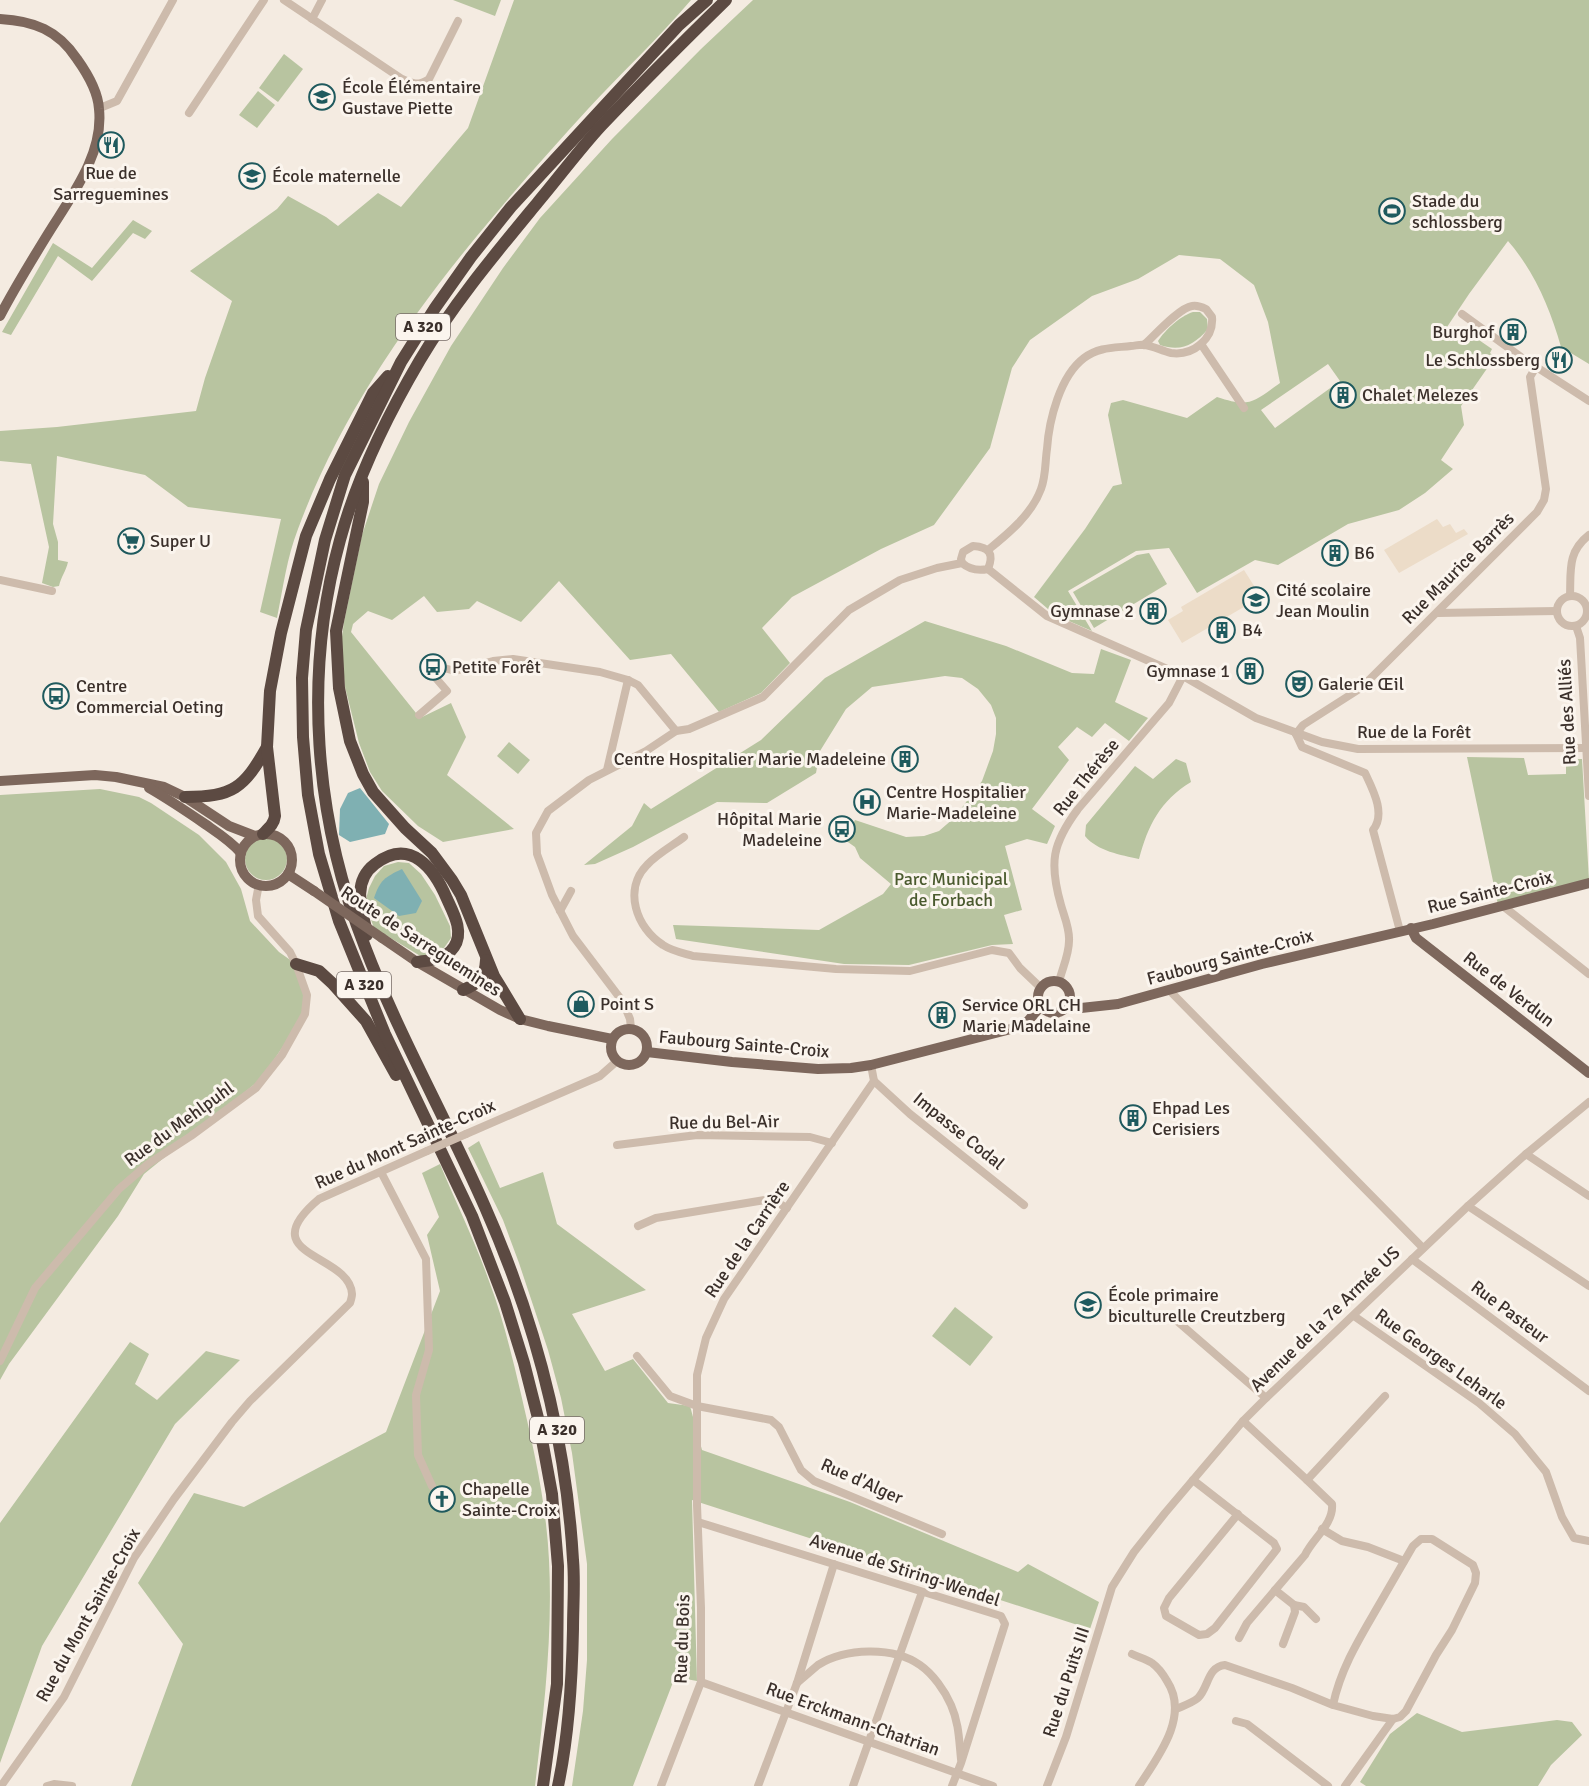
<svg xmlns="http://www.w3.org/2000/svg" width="1589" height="1786" viewBox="0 0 1589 1786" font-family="Signika,sans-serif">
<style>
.green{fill:#b8c4a0;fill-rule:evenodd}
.plaza{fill:#ecdcc8}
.water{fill:#7fb0b2}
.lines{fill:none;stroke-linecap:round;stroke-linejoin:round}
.minor{stroke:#cdbbac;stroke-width:8}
.major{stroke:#7d675c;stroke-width:10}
.highway{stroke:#5c4a42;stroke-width:12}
.minor-bridge{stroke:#cdbbac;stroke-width:8}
.major-bridge{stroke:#7d675c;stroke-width:10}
.labels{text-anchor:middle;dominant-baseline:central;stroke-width:6;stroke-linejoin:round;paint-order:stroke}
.shield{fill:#fbf5ee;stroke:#756b66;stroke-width:1.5}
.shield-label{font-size:16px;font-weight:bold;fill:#3b302b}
.poi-label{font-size:18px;fill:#3b302b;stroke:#fbf5ee;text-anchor:start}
.street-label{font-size:18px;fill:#3b302b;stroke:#fbf5ee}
.park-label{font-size:18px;fill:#4a5a2e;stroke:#fbf5ee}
</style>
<rect width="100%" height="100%" fill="#f4ebe1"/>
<g class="green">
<polygon points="453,0 501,0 495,16"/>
<path d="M514,0H691C659,38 622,72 588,109C475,233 357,369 298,529C287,557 283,588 277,618L260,612L281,519L188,507L145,475L57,456L53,524L58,542V560L68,562C66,571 61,577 59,586L53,587L42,583L49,547L31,464L0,461V431L57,427L196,411L205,378L232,301L190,271L277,209L288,196L326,217L338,226L378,193L401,207L468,128Z"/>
<path d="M753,0H1589V364L1561,347C1550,308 1534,271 1508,241L1469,294L1447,327H1460L1492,349L1490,353L1495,357L1461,406L1464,425L1441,460L1453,469L1425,493L1399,510L1348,524L1278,565L1255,560L1197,593L1169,548L1136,551L1068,591L1092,631L1055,615L1034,597L1085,529L1113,486L1122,484L1108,415L1111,403L1123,400L1187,418L1217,397C1250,408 1253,402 1280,383L1268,322L1254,285L1220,259L1179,255L1138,279L1092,296L1030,340L1012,368L990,448L934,525L881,549L792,597L762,628L790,663L761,693L719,712L671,654L630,660L559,581L521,622L477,601L469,609L437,612L424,596L392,620L368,611L353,624L351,632L420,718L451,703L466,737L447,775L514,829L443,842L418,826L382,791L370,772L359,743L345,687L341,644L344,622L362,535L379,484L409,422L451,346L503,268L540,218L612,139L701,49ZM1328,364L1340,381L1275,428L1261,410Z"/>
<polygon points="284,54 303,69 278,102 259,88"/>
<polygon points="258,91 275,105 257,128 239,115"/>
<polygon points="133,220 152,231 145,239 133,233 92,281 58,256 11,335 2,332 53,243 92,268"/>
<path d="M1193,312H1200L1207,319L1208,329C1194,345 1181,352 1160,345L1158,341C1165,330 1180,316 1193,312Z"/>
<polygon points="1149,553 1167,584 1094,628 1073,592 1137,555"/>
<polygon points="925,621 1006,646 1072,673 1094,674 1101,649 1131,660 1115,702 1148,718 1129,741 1105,723 1092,737 1077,727 1058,747 1069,760 1032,809 1055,826 1047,844 1027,839 1005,846 1022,910 1004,915 1013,944 992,945 909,965 844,964 676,939 673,925 819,930 883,894 891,884 860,858 855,847 845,840 855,820 906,837 924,836 939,831 954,818 982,781 993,751 996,734 996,718 991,705 978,689 962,678 945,676 872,687 846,709 820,751 816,773 767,803 717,802 633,847 595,864 584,865 632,826 644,803 651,809 761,740 825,678"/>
<polygon points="509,742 530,760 518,774 497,756"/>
<polygon points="1467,757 1524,758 1528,775 1566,774 1566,759 1582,759 1589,880 1498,905"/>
<path d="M1176,759L1186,763L1191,782C1160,801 1148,825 1139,859C1121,855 1097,851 1085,836L1086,825L1135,766L1153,779Z"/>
<polygon points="100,789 139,797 151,803 199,835 226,862 241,889 250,921 279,952 296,964 307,995 305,1014 261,1079 144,1174 118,1216 9,1364 0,1380 0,795"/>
<circle cx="266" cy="859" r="21"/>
<polygon points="398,862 409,863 421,874 435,895 450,926 451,938 444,948 437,955 422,957 374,928 365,903 369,888 375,876 384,866"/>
<polygon points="479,1141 500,1188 543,1172 557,1224 646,1290 572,1314 605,1371 633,1359 668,1403 690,1406 702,1450 850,1502 1018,1572 1028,1564 1099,1602 1090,1629 692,1500 697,1681 675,1677 633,1786 572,1786 583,1711 587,1660 587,1564 572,1453 561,1398 548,1350 519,1263 503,1220 468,1148"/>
<path d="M440,1164C456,1203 475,1241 489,1281C503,1318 512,1356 521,1394C531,1437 541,1480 546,1524C556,1609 545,1701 535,1786H131L183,1644L138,1583L194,1493L244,1507L386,1432L440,1291L427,1235L439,1217L422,1173Z"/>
<polygon points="955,1307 993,1337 970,1366 932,1336"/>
<polygon points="130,1342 149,1354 135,1384 157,1400 206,1351 240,1360 175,1424 42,1646 0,1763 0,1523"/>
<polygon points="1417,1713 1462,1732 1557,1720 1572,1722 1582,1735 1551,1765 1538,1786 1366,1786 1360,1782 1390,1734"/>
</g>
<g class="plaza">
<polygon points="1437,519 1443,527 1450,524 1456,533 1464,529 1468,534 1399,573 1384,550"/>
<polygon points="1244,570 1261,597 1182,643 1168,620 1183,611 1181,607"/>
</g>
<g class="water">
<polygon points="360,788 389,824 385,834 350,842 339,835 340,809 348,793"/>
<path d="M402,869L422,901L416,913L399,916L374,898C380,880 385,877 402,869Z"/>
</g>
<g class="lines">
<g class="minor">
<path d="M284,0L402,79C413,84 418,86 429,79L458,21"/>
<polyline points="312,19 322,0"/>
<polyline points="100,108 117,101 173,0"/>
<polyline points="189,113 264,0"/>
<polyline points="1462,314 1521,357 1589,401"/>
<polyline points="1201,344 1244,408"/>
<path d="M973,546C990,547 994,554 988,569C978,571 970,570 962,563L961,559L963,552Z"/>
<path d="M988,550C1008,534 1032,514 1041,489C1046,476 1045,462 1047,449C1049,420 1060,376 1084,358C1099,347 1113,348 1131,346C1135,346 1140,344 1145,345C1153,346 1162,351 1171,353C1193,356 1214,339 1212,317L1206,309C1202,307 1197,305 1192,306C1179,308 1155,335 1144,345"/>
<polyline points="988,569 1047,616 1183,676 1256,718 1322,742 1358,749 1589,748"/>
<polyline points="0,580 52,591"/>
<path d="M1570,596C1571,571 1567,552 1589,535"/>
<circle cx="1572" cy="611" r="15"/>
<polyline points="1438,613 1557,611"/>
<polyline points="1576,626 1580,638 1589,796"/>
<polyline points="419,715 447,691 434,676 444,668 455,671 493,661 513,659 600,672 628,680 638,685 676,731"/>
<polyline points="1296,734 1303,725 1361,688 1537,512 1544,500 1546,489 1530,377 1536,367"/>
<path d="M1296,734L1302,747L1365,773C1373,790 1386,814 1373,830L1400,931"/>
<polyline points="607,770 628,680"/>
<path d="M684,837C672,846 657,854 647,865C623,889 636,928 663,945C672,951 683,953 693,956L836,969L910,971L992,950L1009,953L1020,968L1041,988"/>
<polyline points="1503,906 1589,974"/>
<polyline points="560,911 571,891"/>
<path d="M1059,982C1062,969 1069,955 1069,941C1070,929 1064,916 1061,905C1049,863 1052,844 1078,809L1169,703L1183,676"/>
<polyline points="1169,990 1423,1248"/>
<polyline points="631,1028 630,1019 623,1002 573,936 552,895 537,854 536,833 548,811 589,780 646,751 676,731 689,729 763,697 849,610 900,580 937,568 962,563"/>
<polyline points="874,1081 910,1114 1024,1205"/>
<polyline points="466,1134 600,1076 617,1061"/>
<polyline points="617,1145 697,1135 810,1137 832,1143"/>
<polyline points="1526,1154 1589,1196"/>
<polyline points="381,1172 426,1259 429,1350 416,1395 418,1455 432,1486"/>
<polyline points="1468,1206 1589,1286"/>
<polyline points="638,1226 656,1218 771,1199 787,1208"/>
<polyline points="1412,1259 1589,1391"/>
<polyline points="1354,1316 1479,1403 1515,1434 1546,1472 1562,1517 1574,1538 1589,1541"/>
<polyline points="1177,1321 1266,1398"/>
<polyline points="637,1356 670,1396 697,1406 771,1420 779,1427 801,1470 814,1481 942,1534"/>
<polyline points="0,1361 35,1288 119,1189 148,1164 191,1136 256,1088 282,1055 305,1014 307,995 296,964 290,952 258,916 256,900 259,884"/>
<polyline points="1243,1421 1307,1480 1385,1396"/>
<polyline points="1193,1480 1274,1543 1277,1549 1215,1628 1207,1634 1199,1635 1166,1616 1164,1608 1169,1598 1238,1514"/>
<polyline points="698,1522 1001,1616 1005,1624 961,1763 952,1786"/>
<polyline points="1322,1529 1342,1541 1368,1547 1404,1561"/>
<polyline points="1275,1590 1294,1605 1295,1612 1283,1644"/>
<polyline points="1294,1605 1304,1607 1316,1619"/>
<path d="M1239,1638L1247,1623L1305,1555C1313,1538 1334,1524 1332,1504L1307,1480"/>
<path d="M1132,1654C1138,1657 1147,1659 1152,1663C1159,1668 1163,1674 1167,1681C1190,1716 1158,1757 1139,1786"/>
<polyline points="701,1682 993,1786"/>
<path d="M797,1683C804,1677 811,1671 818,1665C845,1648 893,1646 920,1665C933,1674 945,1691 951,1705C959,1723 959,1740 961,1759"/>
<path d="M1176,1709C1183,1706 1192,1703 1198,1698C1209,1687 1207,1667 1225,1665L1292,1688L1333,1705L1373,1716L1393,1719L1400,1717L1406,1711L1436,1655L1452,1630L1475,1583L1476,1573L1473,1565L1432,1539H1421L1413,1546C1402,1565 1391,1584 1380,1603C1361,1636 1341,1667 1333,1705"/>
<polyline points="1236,1721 1247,1724 1328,1786"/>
<path d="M1,1786L64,1697L134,1558L174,1499L232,1422L250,1401L350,1303C351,1300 352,1297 352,1294C350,1253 250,1257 319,1199L427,1151"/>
<polyline points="47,1786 54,1784 72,1786"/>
<polyline points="661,1786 701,1682 701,1608 697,1505 697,1375 706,1338 724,1299 874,1081 871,1065"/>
<polyline points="758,1786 797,1683 834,1564"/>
<polyline points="853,1786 922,1592"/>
<polyline points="1047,1786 1066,1737 1112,1587 1134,1552 1165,1513 1243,1421 1266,1398 1468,1206 1526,1154 1589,1102"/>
<polyline points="1345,1786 1393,1719"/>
</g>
<g class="major">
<path d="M0,19C34,21 58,30 77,59C87,73 98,91 99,109C104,156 69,199 46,237C30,263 14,289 0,316"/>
<polyline points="0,781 95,775 116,777 164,787 185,797 229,826 255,836"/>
<path d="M149,788C168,799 186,811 205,824C218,833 231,841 241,853"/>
<circle cx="266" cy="860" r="26"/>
<polyline points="288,874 314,891"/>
<polyline points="1411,928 1416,938 1589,1073"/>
<polyline points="382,938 417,962 500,1010 520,1019 548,1026 612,1039"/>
<circle cx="1054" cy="997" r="16"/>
<polyline points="1068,1003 1081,1008 1118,1004 1262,964 1433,924 1589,883"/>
<circle cx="629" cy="1047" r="18"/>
<polyline points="647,1052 732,1062 818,1069 851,1068 871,1065 1015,1028 1028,1021 1041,1006"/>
</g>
<g class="highway">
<polyline points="363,482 363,502 336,631 339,688 350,741 363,774 373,792 405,828 432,853 452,880 461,895 494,976 520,1019"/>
<path d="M185,797C233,797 244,788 267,747"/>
<path d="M263,834C269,828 274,824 275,816L267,747L270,691L281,633L306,536L330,479L373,393L388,376"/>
<path d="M367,935V932C361,909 352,881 375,864C410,837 434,868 447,899C454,914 464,932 454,947C445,960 431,960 417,962"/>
<polyline points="296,964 319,971 332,983 366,1021 396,1075"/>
<path d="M463,990C479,983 485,979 486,960"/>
<polyline points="543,1786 557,1684 558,1566 552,1494 538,1418 524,1363 505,1302 472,1216 385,1034 339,921 319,854 308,795 303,737 302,678 306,630 325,540 345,475 401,362 435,308 471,257 511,207 679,25 707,0"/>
<path d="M558,1786C569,1735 572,1681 573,1629C573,1606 575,1583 573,1560C566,1437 535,1320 485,1207C447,1120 399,1036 365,947C314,818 303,674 340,540C357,477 387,416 420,360C453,304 496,253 538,202C559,177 579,150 601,126C642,83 684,41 726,0"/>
</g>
<polyline class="minor-bridge" points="427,1151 466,1134"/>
<polyline class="major-bridge" points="314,891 382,938"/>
</g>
<defs>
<g id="school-ring" transform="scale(1.35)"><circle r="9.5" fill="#fbf5ee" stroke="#1f5a5e" stroke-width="1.5"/><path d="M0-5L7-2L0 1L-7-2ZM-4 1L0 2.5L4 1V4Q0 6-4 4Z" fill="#1f5a5e"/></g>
<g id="restaurant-ring" transform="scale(1.35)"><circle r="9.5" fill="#fbf5ee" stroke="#1f5a5e" stroke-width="1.5"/><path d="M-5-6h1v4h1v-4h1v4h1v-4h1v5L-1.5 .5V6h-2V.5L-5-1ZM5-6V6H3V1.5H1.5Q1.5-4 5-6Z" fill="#1f5a5e"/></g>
<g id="stadium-ring" transform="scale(1.35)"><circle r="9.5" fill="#fbf5ee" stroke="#1f5a5e" stroke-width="1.5"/><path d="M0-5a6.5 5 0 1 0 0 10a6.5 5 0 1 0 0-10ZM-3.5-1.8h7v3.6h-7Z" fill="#1f5a5e"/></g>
<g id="building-ring" transform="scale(1.35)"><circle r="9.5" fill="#fbf5ee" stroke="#1f5a5e" stroke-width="1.5"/><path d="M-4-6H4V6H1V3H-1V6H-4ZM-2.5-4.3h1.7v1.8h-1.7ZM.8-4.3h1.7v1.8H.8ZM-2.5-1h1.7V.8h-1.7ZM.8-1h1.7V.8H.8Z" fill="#1f5a5e"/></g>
<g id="supermarket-ring" transform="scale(1.35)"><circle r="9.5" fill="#fbf5ee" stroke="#1f5a5e" stroke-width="1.5"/><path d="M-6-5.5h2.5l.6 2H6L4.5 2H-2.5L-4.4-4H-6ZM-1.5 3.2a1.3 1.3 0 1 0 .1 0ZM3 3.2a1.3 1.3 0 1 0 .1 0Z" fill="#1f5a5e"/></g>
<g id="bus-ring" transform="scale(1.35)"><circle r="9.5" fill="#fbf5ee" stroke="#1f5a5e" stroke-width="1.5"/><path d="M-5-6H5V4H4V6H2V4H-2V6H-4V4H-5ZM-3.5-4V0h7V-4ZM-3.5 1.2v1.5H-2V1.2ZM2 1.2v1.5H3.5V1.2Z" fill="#1f5a5e"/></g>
<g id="theatre-ring" transform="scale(1.35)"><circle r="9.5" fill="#fbf5ee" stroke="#1f5a5e" stroke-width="1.5"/><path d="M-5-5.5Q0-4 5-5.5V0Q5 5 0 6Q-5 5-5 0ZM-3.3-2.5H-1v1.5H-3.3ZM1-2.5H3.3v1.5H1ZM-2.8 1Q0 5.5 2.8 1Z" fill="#1f5a5e"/></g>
<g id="hospital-ring" transform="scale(1.35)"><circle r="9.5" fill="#fbf5ee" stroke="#1f5a5e" stroke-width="1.5"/><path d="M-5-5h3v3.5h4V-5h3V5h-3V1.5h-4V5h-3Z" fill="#1f5a5e"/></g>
<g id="shop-ring" transform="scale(1.35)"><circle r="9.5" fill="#fbf5ee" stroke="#1f5a5e" stroke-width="1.5"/><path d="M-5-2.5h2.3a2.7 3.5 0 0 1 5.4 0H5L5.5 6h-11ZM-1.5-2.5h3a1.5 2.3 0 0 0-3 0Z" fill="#1f5a5e"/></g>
<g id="church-ring" transform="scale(1.35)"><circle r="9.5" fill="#fbf5ee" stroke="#1f5a5e" stroke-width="1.5"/><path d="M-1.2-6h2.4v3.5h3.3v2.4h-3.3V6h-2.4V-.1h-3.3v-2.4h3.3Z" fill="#1f5a5e"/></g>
</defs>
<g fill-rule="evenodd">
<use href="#school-ring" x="322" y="97"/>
<use href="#restaurant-ring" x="111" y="145"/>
<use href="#school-ring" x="252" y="176"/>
<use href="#stadium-ring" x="1392" y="211"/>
<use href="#building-ring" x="1513" y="332"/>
<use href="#restaurant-ring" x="1559" y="360"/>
<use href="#building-ring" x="1343" y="395"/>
<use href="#supermarket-ring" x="131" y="541"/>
<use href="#building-ring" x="1335" y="553"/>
<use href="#school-ring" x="1256" y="600"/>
<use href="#building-ring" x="1153" y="611"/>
<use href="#building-ring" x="1222" y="630"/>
<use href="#bus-ring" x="433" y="667"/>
<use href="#building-ring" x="1250" y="671"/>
<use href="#theatre-ring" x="1299" y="684"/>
<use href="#bus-ring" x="56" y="696"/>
<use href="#building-ring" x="905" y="759"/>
<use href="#hospital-ring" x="867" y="802"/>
<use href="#bus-ring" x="842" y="829"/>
<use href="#shop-ring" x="581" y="1004"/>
<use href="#building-ring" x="942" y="1015"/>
<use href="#building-ring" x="1133" y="1118"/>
<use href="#school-ring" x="1088" y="1305"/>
<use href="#church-ring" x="442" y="1499"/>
</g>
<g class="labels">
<g class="shield">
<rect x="396" y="314" width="54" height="26" rx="4.5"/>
<rect x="337" y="972" width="54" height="26" rx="4.5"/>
<rect x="530" y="1417" width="54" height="26" rx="4.5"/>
</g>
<g class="shield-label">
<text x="423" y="327">A 320</text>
<text x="364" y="985">A 320</text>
<text x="557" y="1430">A 320</text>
</g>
<g class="poi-label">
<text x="342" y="87">École Élémentaire<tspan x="342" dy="21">Gustave Piette</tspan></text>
<text x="111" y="173" text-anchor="middle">Rue de<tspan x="111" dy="21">Sarreguemines</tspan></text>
<text x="272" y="176">École maternelle</text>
<text x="1412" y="201">Stade du<tspan x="1412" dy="21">schlossberg</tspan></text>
<text x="1494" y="332" text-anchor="end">Burghof</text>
<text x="1540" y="360" text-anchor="end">Le Schlossberg</text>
<text x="1362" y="395">Chalet Melezes</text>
<text x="150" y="541">Super U</text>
<text x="1354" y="553">B6</text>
<text x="1276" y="590">Cité scolaire<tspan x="1276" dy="21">Jean Moulin</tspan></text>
<text x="1134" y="611" text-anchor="end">Gymnase 2</text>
<text x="1242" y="630">B4</text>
<text x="452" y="667">Petite Forêt</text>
<text x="1230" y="671" text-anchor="end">Gymnase 1</text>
<text x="1318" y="684">Galerie Œil</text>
<text x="76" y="686">Centre<tspan x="76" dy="21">Commercial Oeting</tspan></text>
<text x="886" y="759" text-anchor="end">Centre Hospitalier Marie Madeleine</text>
<text x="886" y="792">Centre Hospitalier<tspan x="886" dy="21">Marie-Madeleine</tspan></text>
<text x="822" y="819" text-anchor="end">Hôpital Marie<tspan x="822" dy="21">Madeleine</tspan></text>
<text x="600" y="1004">Point S</text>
<text x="962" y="1005">Service ORL CH<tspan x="962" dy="21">Marie Madelaine</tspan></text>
<text x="1152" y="1108">Ehpad Les<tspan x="1152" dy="21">Cerisiers</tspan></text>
<text x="1108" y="1295">École primaire<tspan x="1108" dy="21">biculturelle Creutzberg</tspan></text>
<text x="462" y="1489">Chapelle<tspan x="462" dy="21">Sainte-Croix</tspan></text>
</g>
<g class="street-label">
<text transform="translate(1458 568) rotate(-45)">Rue Maurice Barrès</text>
<text transform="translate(1567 712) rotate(-93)">Rue des Alliés</text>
<text x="1414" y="732">Rue de la Forêt</text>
<text transform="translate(1086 777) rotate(-51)">Rue Thérèse</text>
<text transform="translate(1490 892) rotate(-14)">Rue Sainte-Croix</text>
<text transform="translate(421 941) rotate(33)">Route de Sarreguemines</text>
<text transform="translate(1230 957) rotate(-15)">Faubourg Sainte-Croix</text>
<text transform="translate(1509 989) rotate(38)">Rue de Verdun</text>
<text transform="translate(744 1044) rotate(5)">Faubourg Sainte-Croix</text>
<text transform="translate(724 1122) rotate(-1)">Rue du Bel-Air</text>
<text transform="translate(179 1124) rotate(-36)">Rue du Mehlpuhl</text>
<text transform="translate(959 1131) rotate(39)">Impasse Codal</text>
<text transform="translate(405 1144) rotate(-24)">Rue du Mont Sainte-Croix</text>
<text transform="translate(747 1239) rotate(-56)">Rue de la Carrière</text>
<text transform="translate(1510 1312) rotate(37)">Rue Pasteur</text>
<text transform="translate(1325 1319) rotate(-44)">Avenue de la 7e Armée US</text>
<text transform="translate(1441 1359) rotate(36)">Rue Georges Leharle</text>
<text transform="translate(862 1481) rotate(24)">Rue d'Alger</text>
<text transform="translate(905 1570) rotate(18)">Avenue de Stiring-Wendel</text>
<text transform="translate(88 1615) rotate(-61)">Rue du Mont Sainte-Croix</text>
<text transform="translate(682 1639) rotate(-88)">Rue du Bois</text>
<text transform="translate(1066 1682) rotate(-72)">Rue du Puits III</text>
<text transform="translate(853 1719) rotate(20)">Rue Erckmann-Chatrian</text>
</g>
<g class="park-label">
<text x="951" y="879">Parc Municipal<tspan x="951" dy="21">de Forbach</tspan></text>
</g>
</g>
</svg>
